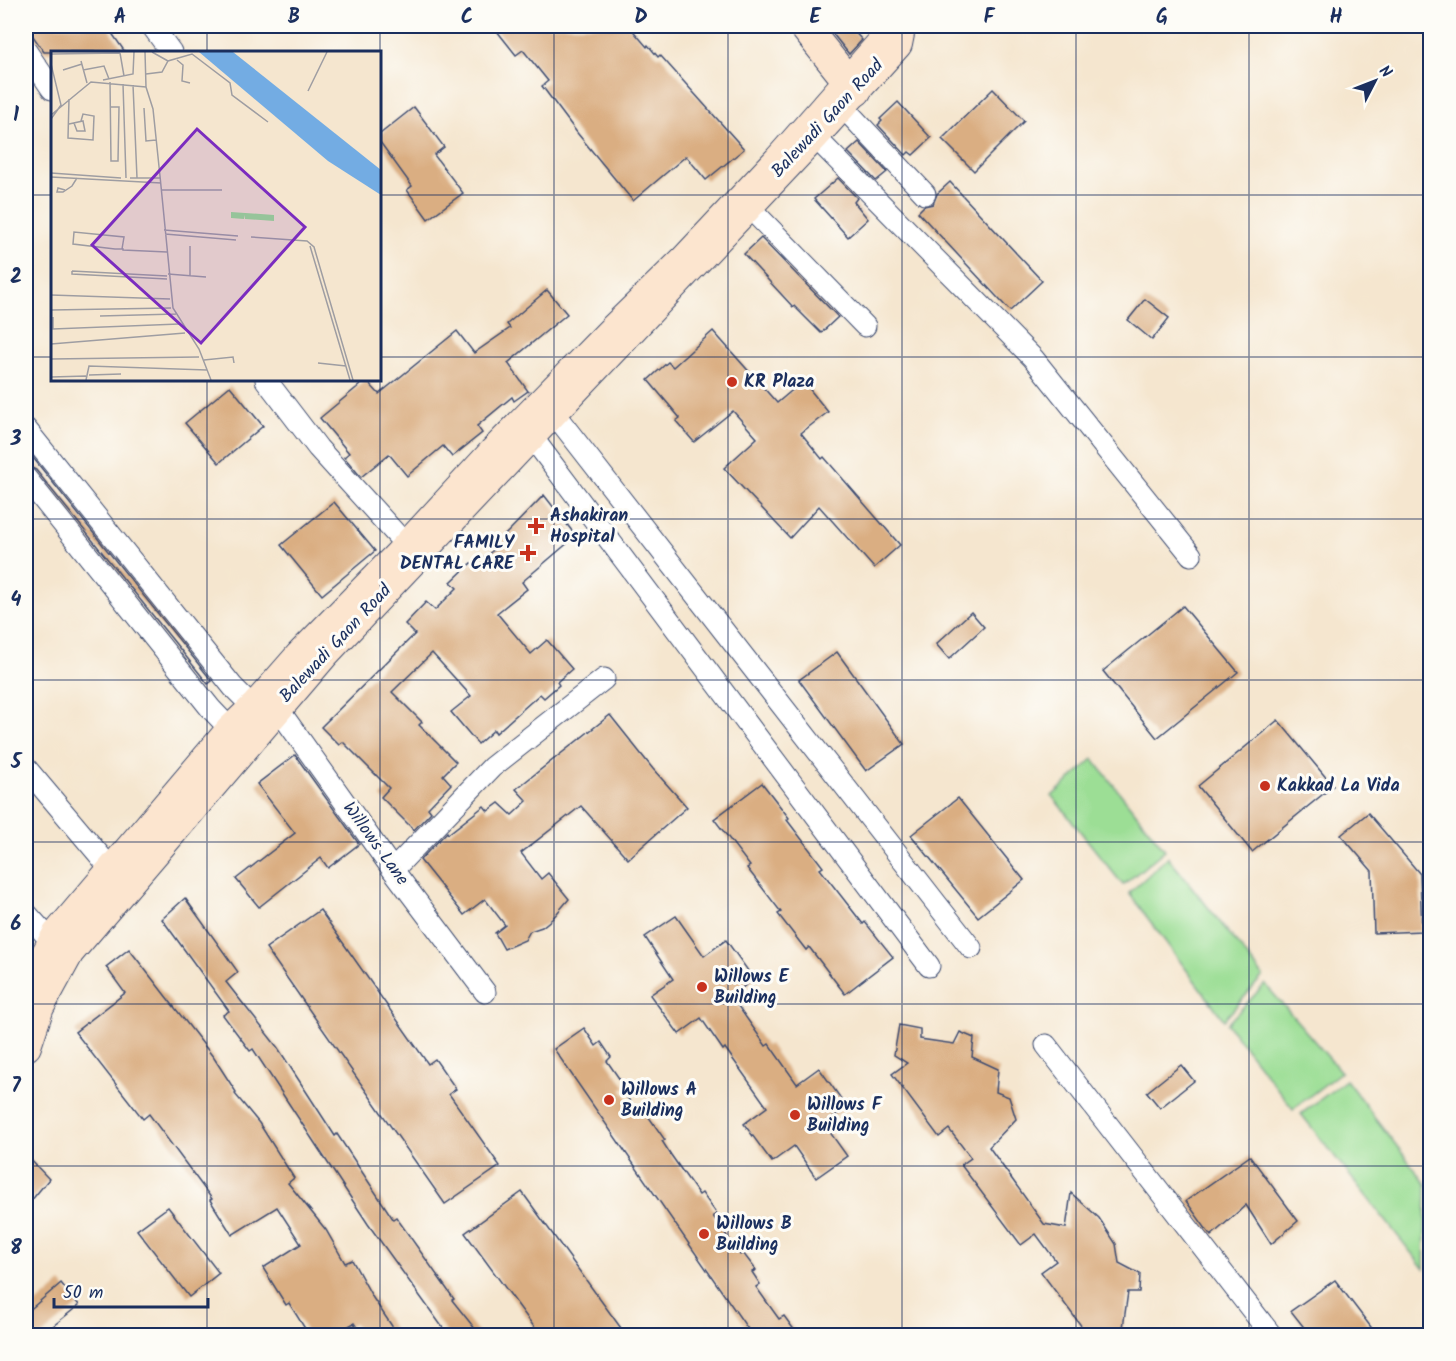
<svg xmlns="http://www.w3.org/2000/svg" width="1456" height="1361" viewBox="0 0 1456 1361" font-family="Kalam,sans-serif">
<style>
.green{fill:#9cde95;stroke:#5c867a;stroke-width:1.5}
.building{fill:#daae82}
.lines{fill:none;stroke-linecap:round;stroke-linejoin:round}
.minor-casing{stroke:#3c4a6f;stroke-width:23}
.secondary-casing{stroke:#3c4a6f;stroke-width:32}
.minor{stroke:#fff;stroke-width:21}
.secondary{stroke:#fce5cf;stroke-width:30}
.grid{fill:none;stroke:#1b2f5e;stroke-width:1.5;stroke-opacity:0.55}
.poi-dot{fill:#c8321e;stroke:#fdfcf7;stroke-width:2}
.labels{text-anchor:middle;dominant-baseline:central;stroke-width:6;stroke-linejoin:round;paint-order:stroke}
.street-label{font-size:18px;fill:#1b2f5e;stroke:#fdfcf7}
.poi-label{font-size:18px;font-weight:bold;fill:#1b2f5e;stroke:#fdfcf7;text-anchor:start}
.inset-road{fill:none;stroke:#9e9da2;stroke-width:1.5}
.view{fill:#7b2cbf;fill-opacity:0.15;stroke:#7b2cbf;stroke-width:3}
.inset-edge{fill:none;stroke:#1b2f5e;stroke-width:3}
.neatline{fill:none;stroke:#1b2f5e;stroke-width:2}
.grid-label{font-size:20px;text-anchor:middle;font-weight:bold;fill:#1b2f5e}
</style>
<rect width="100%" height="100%" fill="#fdfcf7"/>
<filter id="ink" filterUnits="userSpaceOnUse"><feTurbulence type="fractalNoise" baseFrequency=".0167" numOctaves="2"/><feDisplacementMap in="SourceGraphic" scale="12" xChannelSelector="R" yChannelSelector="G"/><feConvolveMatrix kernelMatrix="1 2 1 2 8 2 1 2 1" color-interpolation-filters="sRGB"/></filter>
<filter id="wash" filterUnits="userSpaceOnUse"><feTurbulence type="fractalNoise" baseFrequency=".008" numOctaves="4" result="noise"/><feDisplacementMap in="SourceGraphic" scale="24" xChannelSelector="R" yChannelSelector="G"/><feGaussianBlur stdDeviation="1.35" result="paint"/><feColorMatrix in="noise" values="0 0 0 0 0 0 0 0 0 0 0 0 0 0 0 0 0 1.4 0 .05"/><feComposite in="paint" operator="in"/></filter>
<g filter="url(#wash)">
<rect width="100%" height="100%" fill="#f5e6cf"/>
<g class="green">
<polygon points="1093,759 1165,850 1123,885 1052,796"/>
<polygon points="1168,857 1263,976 1224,1020 1129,893"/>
<polygon points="1265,984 1341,1072 1293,1109 1227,1024"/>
<polygon points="1346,1080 1426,1184 1424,1269 1301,1114"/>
</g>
<g id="blocks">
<g class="building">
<polygon points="26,26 107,26 125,52 44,52"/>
<polygon points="493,26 629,26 647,47 648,45 658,57 660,55 744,149 706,180 686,156 633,201 578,134 542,86 548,81 523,50 516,55"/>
<polygon points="843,26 849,26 862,40 849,54 833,34"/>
<polygon points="993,89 1024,121 974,171 942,139"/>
<polygon points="898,102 931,138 913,155 909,152 906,155 878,125 882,121 880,119"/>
<polygon points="414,107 444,147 434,155 463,193 428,219 407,190 412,186 380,142 380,134"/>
<polygon points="859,142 887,172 876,181 848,152"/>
<polygon points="838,178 857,198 854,202 868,219 848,237 814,199"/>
<polygon points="950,182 1042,281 1010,311 918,212 924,206 933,204 937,194"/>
<polygon points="761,238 838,317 821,333 794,306 793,307 744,254"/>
<polygon points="547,290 567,314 508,363 528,391 514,401 512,397 477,426 482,433 452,457 443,446 407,476 389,454 361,477 344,457 349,453 320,418 366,380 379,394 457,331 474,353 510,328 507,324"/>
<polygon points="1145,299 1169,318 1152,340 1128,320"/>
<polygon points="713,331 777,403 803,381 828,412 801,433 822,459 824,457 900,545 874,568 819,506 790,538 724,468 757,438 733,411 694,442 676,421 680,418 648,380 668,362 673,367"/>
<polygon points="230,386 263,426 219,463 185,423"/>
<polygon points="26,449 212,681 208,684 36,470 26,465"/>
<polygon points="544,495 576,536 522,582 527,589 497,613 531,654 547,640 572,669 557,682 559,685 544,698 540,694 496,733 494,730 478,744 451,712 471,696 432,653 392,692 422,722 419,725 456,762 443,775 451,784 428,808 431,812 414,830 381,797 389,788 343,742 339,745 321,727 415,634 405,624 426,602 435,610 457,588 451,582 471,563 474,565 505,541 502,538"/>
<polygon points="334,502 375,551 322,595 281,545"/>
<polygon points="1183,606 1238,672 1157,738 1103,671"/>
<polygon points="971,612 984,627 949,659 936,644"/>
<polygon points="837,652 904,744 866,771 799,680"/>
<polygon points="610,715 653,769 687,807 628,859 581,806 521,853 541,879 548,873 569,899 552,919 542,927 530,931 525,940 504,949 495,933 505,925 485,899 464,915 420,860 447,832 448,834 484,806 488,811 499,803 512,815 527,801 516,789"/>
<polygon points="1278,720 1333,786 1252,852 1198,786"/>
<polygon points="295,755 359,844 328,868 321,858 259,907 236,879 295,833 257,784"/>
<polygon points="762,783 789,818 787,820 823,867 820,869 863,924 865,922 893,957 845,994 809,947 806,950 778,914 781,912 747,868 750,866 714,819"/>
<polygon points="958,798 1024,880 978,917 911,835"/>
<polygon points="1368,813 1420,874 1422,931 1374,933 1372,871 1341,835"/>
<polygon points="185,898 238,972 226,982 278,1048 335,1136 337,1134 393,1219 396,1217 454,1299 452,1300 480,1335 448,1335 368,1224 253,1049 250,1051 223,1015 229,1011 162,919"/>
<polygon points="320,910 428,1064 435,1059 456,1089 449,1094 500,1166 445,1204 266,948"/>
<polygon points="676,916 704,956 726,940 754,979 731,996 766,1046 769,1044 797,1084 819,1068 847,1107 824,1124 847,1156 816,1178 794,1146 772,1162 744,1124 767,1107 725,1048 723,1050 701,1018 679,1034 650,995 673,979 645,937"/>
<polygon points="129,949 214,1058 236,1092 235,1094 259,1123 294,1178 288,1183 326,1230 345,1263 352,1260 373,1298 398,1335 362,1335 354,1323 333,1335 309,1335 289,1303 286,1305 263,1268 301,1244 277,1207 232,1235 210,1200 212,1199 149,1114 143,1119 75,1032 125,993 106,967"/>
<polygon points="899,1025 920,1029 920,1039 954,1044 960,1032 974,1038 972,1057 998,1069 996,1092 1009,1097 1016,1119 989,1147 1044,1224 1066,1228 1071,1193 1099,1218 1116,1244 1119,1263 1140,1274 1139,1292 1128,1292 1122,1335 1088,1335 1041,1272 1056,1261 1036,1234 1021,1245 961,1165 971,1158 949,1129 939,1137 892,1074 907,1063 894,1055"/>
<polygon points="584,1028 596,1046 601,1042 611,1057 607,1061 625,1087 621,1089 639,1114 644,1110 665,1140 662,1141 671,1155 699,1195 702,1193 717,1214 713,1216 740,1255 743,1253 756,1270 752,1272 760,1284 756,1287 779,1319 784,1316 798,1335 752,1335 554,1049"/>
<polygon points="1181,1065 1194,1081 1160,1108 1147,1092"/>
<polygon points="26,1155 49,1179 26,1207"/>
<polygon points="1250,1156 1298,1221 1271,1244 1246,1205 1211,1236 1186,1201"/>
<polygon points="522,1192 626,1335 540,1335 465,1233"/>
<polygon points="168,1207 219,1273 189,1297 137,1230"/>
<polygon points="1335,1280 1377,1335 1310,1335 1291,1311"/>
<polygon points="61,1283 79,1305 42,1335 26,1335 26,1313"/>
</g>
</g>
</g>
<g filter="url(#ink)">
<use href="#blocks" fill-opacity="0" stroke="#3c4a6f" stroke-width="1.5"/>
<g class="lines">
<g class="minor-casing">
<g id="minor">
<polyline points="152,26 171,52"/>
<polyline points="26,51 52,89"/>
<polyline points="842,106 925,194"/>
<polyline points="814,136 1033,358 1191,555"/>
<polyline points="748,206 865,326"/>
<polyline points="266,380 318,448 415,555"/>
<polyline points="546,399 553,412 971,948"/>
<polyline points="523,425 929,966"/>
<polyline points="26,429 233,687 254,708"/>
<polyline points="26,478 211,709 231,730"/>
<polyline points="271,699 393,870 485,992"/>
<polyline points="26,768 112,870"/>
<polyline points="393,870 492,767 604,679"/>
<polyline points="26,913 52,942"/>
<polyline points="1046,1045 1272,1336"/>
</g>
</g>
<g class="secondary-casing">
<g id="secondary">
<polyline points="804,26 856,91"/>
<polyline points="26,990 57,935 231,730 257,705 300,656 399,555 493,453 614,329 685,260 779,160 889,35 899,34 897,44 814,136 323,655 69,952 39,1007 26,1046"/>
</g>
</g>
<use href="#minor" class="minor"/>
<use href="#secondary" class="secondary"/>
</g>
</g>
<path class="grid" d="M207,26V52M380,26V1336M554,26V1336M728,26V1336M902,26V1336M1076,26V1336M1249,26V1336M26,195H52M380,195H1430M26,357H52M380,357H1430M207,380V1336M26,519H1430M26,680H1430M26,842H1430M26,1004H1430M26,1166H1430"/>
<g class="poi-dot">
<circle cx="732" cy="382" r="6"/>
<path d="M533 517h6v6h6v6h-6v6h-6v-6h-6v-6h6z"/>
<path d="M525 544h6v6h6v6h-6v6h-6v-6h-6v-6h6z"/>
<circle cx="1265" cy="786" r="6"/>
<circle cx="702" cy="987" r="6"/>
<circle cx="609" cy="1100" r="6"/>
<circle cx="795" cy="1115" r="6"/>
<circle cx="704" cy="1234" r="6"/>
</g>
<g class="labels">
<g class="street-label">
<text transform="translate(828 119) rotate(-47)">Balewadi Gaon Road</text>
<text transform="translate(336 644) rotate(-47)">Balewadi Gaon Road</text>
<text transform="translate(375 844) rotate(54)">Willows Lane</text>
</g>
<g class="poi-label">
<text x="744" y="382">KR Plaza</text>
<text x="550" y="516">Ashakiran<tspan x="550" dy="21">Hospital</tspan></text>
<text x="514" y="543" text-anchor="end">FAMILY<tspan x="514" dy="21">DENTAL CARE</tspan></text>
<text x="1277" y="786">Kakkad La Vida</text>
<text x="714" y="977">Willows E<tspan x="714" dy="21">Building</tspan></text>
<text x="621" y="1090">Willows A<tspan x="621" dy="21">Building</tspan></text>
<text x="807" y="1105">Willows F<tspan x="807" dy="21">Building</tspan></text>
<text x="716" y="1224">Willows B<tspan x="716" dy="21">Building</tspan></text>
</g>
</g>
<g transform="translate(51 51)">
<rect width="330" height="330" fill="#f5e6cf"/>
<path d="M180,161L223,164V170L194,168L193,164V168L180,167Z" fill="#9cde95"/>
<path d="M148,1H182L330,119V144L277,110Z" fill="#73ace3"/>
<path class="inset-road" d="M94,1L95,36L102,58L109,125M101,1L117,10M69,2L73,25M0,3L69,2M126,9L132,14L131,30L139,32M30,10L36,32M12,19L31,13M32,19L53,15L58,28M95,23L111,21L117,10L141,3L179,32L181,44L217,71M52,29L82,23L83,1M59,31L60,110H67L68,56H60M72,33L75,127M82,34L86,127M257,40L276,1M18,48L17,87L42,89L43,65L32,63L30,70M93,57L95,90L105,89M0,64L40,31L95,36M0,68L10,54L0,13M18,73L32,70L34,80H26L23,72M0,122L70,127M109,125L122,257L148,298L160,329M0,126L110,132M79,127H109M14,139L7,137L6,141H12L21,135L26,127M111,139H171M113,179L187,185M114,183L185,189M200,186L256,190L263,196L302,329M139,195V225M259,195L299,329M71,198L73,186L23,181L22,193L64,198H72V199L116,201M21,220V223L116,228M21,220L116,225M117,223L155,226M0,244L119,248M0,259L120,257M49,265L125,263M2,266V278L128,273M0,293L134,282M0,308L148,306M153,309L182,306L183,312M267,312L295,315M38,324L70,323M0,326L35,325M35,329L38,315L156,319"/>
<path class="view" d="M146,78L254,176L150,292L41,194Z"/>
<rect width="330" height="330" class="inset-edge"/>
</g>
<rect width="1456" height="1361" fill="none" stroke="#fdfcf7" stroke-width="66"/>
<g transform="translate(1375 81) rotate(48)" stroke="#fdfcf7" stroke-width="4.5" paint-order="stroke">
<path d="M0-4.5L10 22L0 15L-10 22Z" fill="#1b2f5e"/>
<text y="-9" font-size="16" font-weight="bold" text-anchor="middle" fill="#1b2f5e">N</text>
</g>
<path d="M54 1298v9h154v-9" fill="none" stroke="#1b2f5e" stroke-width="3"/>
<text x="63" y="1298" font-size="18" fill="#1b2f5e" stroke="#fdfcf7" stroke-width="4.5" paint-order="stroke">50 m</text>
<rect x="33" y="33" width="1390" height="1295" class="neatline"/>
<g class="grid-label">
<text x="120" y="23">A</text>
<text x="294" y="23">B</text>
<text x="467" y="23">C</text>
<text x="641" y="23">D</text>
<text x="815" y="23">E</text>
<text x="989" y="23">F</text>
<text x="1162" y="23">G</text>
<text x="1336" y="23">H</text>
<text x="16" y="121">1</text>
<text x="16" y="283">2</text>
<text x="16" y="445">3</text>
<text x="16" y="606">4</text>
<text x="16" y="768">5</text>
<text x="16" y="930">6</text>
<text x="16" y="1092">7</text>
<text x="16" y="1254">8</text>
</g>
</svg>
